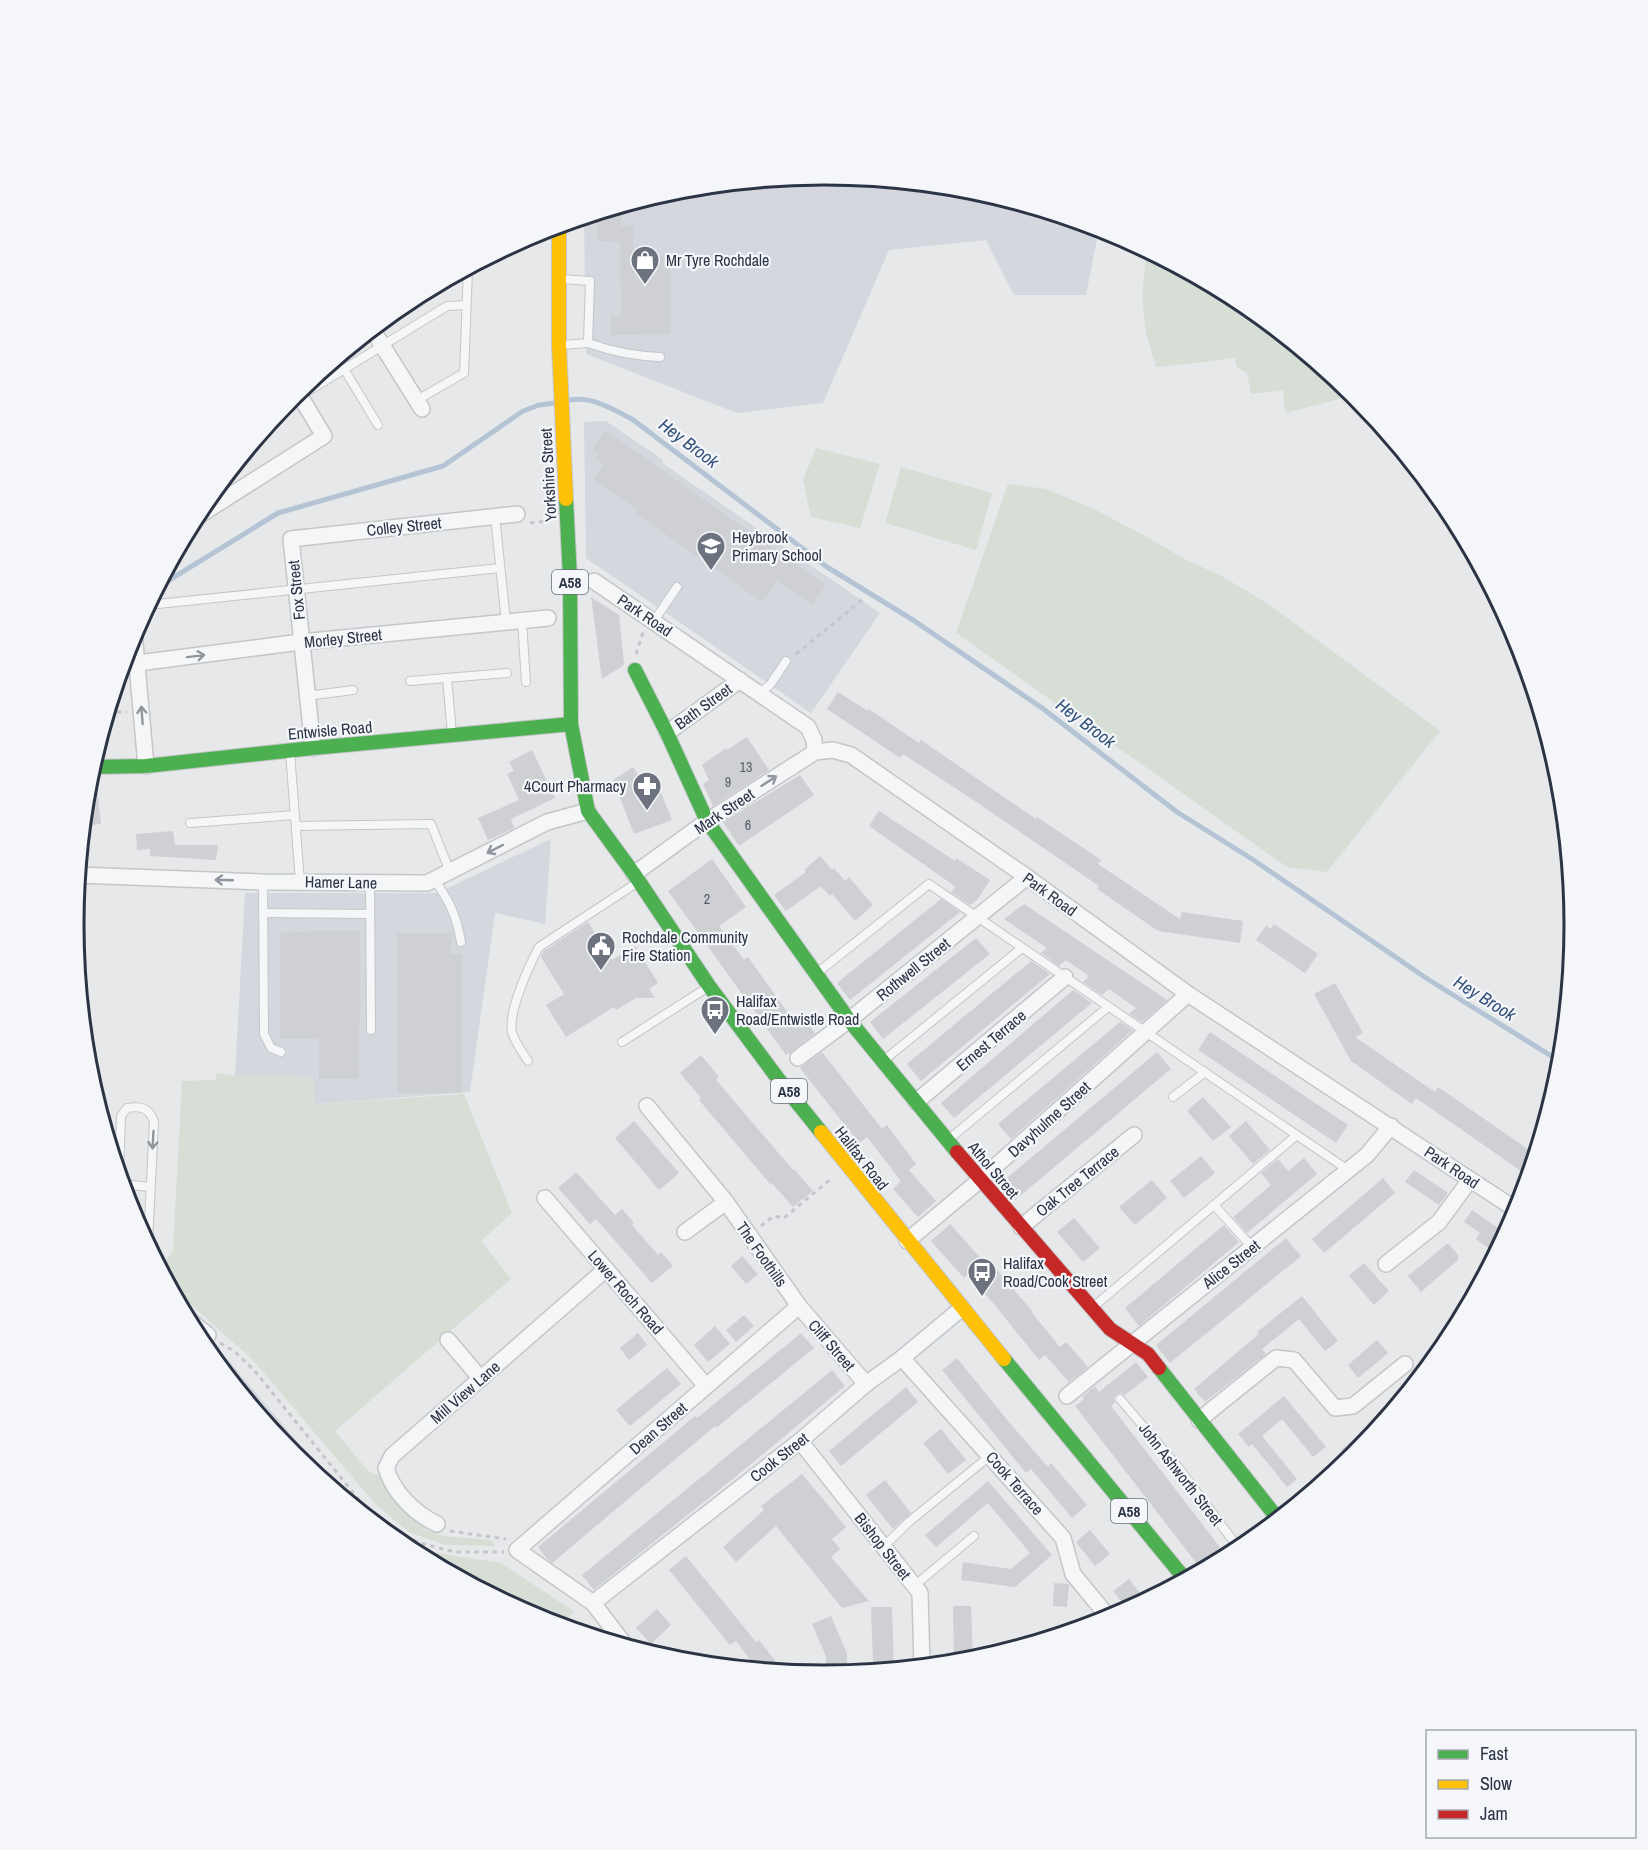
<svg xmlns="http://www.w3.org/2000/svg" width="1648" height="1850" viewBox="0 0 1648 1850" font-family="'Archivo Narrow',sans-serif">
<style>
.built{fill:#d4d7dd}
.green{fill:#d6ded6}
.lines{fill:none;stroke-linecap:round;stroke-linejoin:round}
.stream{stroke:#b4c4d5;stroke-width:5}
.building{fill:#ced0d3}
.lane-casing{stroke:#c4c6c8;stroke-width:10}
.street-casing{stroke:#c4c6c8;stroke-width:18}
.fast-casing{stroke:#c4c6c8;stroke-width:16}
.slow-casing{stroke:#c4c6c8;stroke-width:16}
.jam-casing{stroke:#c4c6c8;stroke-width:16}
.path{stroke:#c5c6ca;stroke-width:3;stroke-dasharray:4.5 4.5;stroke-linecap:butt}
.lane{stroke:#f5f6f7;stroke-width:8}
.street{stroke:#f5f6f7;stroke-width:15}
.fast{stroke:#4caf50;stroke-width:14}
.slow{stroke:#ffc107;stroke-width:14}
.jam{stroke:#c62828;stroke-width:14}
.oneway{stroke:#90959e}
.labels{text-anchor:middle;dominant-baseline:central;stroke-width:4.5;stroke-linejoin:round;paint-order:stroke}
.number-label{font-size:14px;fill:#545c69}
.shield{fill:#f4f6f9;stroke:#676e7b;stroke-width:1.5}
.shield-label{font-size:15px;font-weight:bold;fill:#2b3445}
.poi-label{font-size:16px;fill:#2b3445;stroke:#f4f6f9;text-anchor:start}
.street-label{font-size:16px;fill:#2b3445;stroke:#f4f6f9}
.water-label{font-size:18px;font-style:italic;fill:#34527a;stroke:#f4f6f9}
.rim{fill:none;stroke:#2b3445;stroke-width:3}
</style>
<rect width="100%" height="100%" fill="#e6e8ea"/>
<g class="built">
<polygon points="824,175 971,189 1099,228 1086,295 1014,295 986,240 889,250 823,403 737,413 586,354 584,217 678,189"/>
<polygon points="606,421 663,460 662,463 880,613 811,713 586,558 584,422"/>
<polygon points="551,839 545,924 495,913 470,1092 315,1104 235,1076 245,893 437,893"/>
<polygon points="215,1360 228,1360 345,1498 293,1455"/>
<polygon points="396,1540 431,1552 424,1558 407,1549"/>
</g>
<g class="green">
<polygon points="1147,251 1241,301 1355,395 1285,413 1283,390 1251,394 1247,373 1236,366 1235,357 1213,361 1156,367 1146,334 1142,294"/>
<polygon points="816,448 880,464 860,528 811,517 803,480"/>
<polygon points="901,467 992,493 976,550 885,523"/>
<polygon points="1008,484 1046,489 1094,509 1145,536 1186,560 1220,575 1270,605 1440,731 1327,872 1287,867 956,633"/>
<polygon points="217,1073 235,1076 313,1077 315,1104 464,1094 512,1213 481,1241 511,1279 335,1431 368,1471 379,1476 401,1505 427,1530 443,1536 492,1540 495,1546 445,1545 409,1532 376,1505 253,1360 170,1286 161,1269 173,1250 182,1081 215,1080"/>
<polygon points="431,1552 501,1563 575,1612 559,1625 536,1618 424,1558"/>
</g>
<g class="lines">
<g class="stream">
<path d="M570,400C592,396 612,409 632,419L827,567L913,620L1042,708L1177,812L1252,859L1429,980L1561,1062"/>
<polyline points="158,587 278,513 443,466 523,411 539,405 555,403"/>
</g>
</g>
<g class="building">
<polygon points="621,206 621,226 634,226 633,256 670,256 671,334 611,335 611,315 621,316 620,242 597,241 598,213"/>
<polygon points="605,430 826,585 812,605 777,581 762,602 635,513 638,510 593,480 604,465 595,459 599,454 592,450"/>
<polygon points="591,597 619,615 624,665 602,679"/>
<polygon points="838,692 868,711 869,709 919,743 921,740 1036,819 1037,817 1101,860 1098,864 1180,919 1182,912 1243,921 1240,943 1158,931 1097,889 1099,886 972,799 903,754 900,758 827,709"/>
<polygon points="747,737 769,770 713,806 703,784 709,780 702,765 726,748 727,750"/>
<polygon points="532,750 555,798 511,819 514,828 488,840 478,818 519,800 507,774 514,771 509,762"/>
<polygon points="633,767 649,792 659,788 672,820 634,834 613,780"/>
<polygon points="800,775 814,795 739,846 723,822"/>
<polygon points="88,778 96,779 101,824 83,826"/>
<polygon points="879,811 955,861 956,858 990,880 978,899 970,905 951,892 956,887 869,826"/>
<polygon points="173,831 175,845 218,845 216,860 150,856 150,849 137,850 136,834"/>
<polygon points="820,856 832,870 834,868 845,881 849,877 873,905 855,921 832,894 830,896 821,886 786,911 774,895 806,872 804,870"/>
<polygon points="712,859 746,907 719,926 744,960 748,957 796,1024 804,1019 815,1033 789,1054 788,1053 786,1055 668,891"/>
<polygon points="941,899 960,912 850,1000 837,983"/>
<polygon points="1024,904 1167,1000 1142,1022 1129,1014 1136,1008 1109,989 1102,995 1083,982 1089,976 1066,960 1059,966 1041,953 1047,948 1004,919"/>
<polygon points="588,922 612,960 635,946 658,983 649,989 655,998 636,998 616,1010 614,1007 566,1037 546,1005 564,994 541,957 544,951"/>
<polygon points="1274,924 1318,954 1305,973 1256,940 1266,926 1271,929"/>
<polygon points="321,931 360,931 359,1079 319,1079 319,1039 280,1039 280,933"/>
<polygon points="397,933 452,933 451,954 462,954 462,1093 397,1093"/>
<polygon points="976,938 990,954 883,1039 870,1022"/>
<polygon points="1031,961 1050,974 921,1081 907,1064"/>
<polygon points="1335,983 1363,1033 1355,1037 1435,1092 1438,1087 1535,1154 1528,1176 1416,1098 1412,1104 1351,1061 1314,994"/>
<polygon points="1073,990 1092,1003 954,1118 941,1103"/>
<polygon points="1120,1022 1133,1030 1011,1139 998,1124"/>
<polygon points="1210,1032 1348,1125 1336,1143 1198,1050"/>
<polygon points="822,1052 882,1129 887,1125 916,1164 909,1170 936,1201 918,1217 893,1189 901,1181 867,1137 859,1143 800,1068"/>
<polygon points="1157,1052 1171,1069 1015,1200 1001,1183"/>
<polygon points="701,1055 719,1077 716,1080 793,1170 794,1169 813,1191 793,1207 772,1183 771,1185 699,1100 701,1098 680,1073"/>
<polygon points="1203,1097 1231,1127 1213,1141 1187,1111"/>
<polygon points="634,1121 679,1173 659,1190 615,1138"/>
<polygon points="1246,1121 1270,1150 1253,1164 1229,1136"/>
<polygon points="1201,1156 1215,1173 1184,1198 1170,1181"/>
<polygon points="1304,1158 1317,1174 1247,1233 1233,1217 1271,1185 1261,1173 1278,1159 1288,1171"/>
<polygon points="1414,1170 1448,1193 1439,1205 1405,1182"/>
<polygon points="576,1172 615,1215 622,1209 634,1223 632,1225 658,1255 661,1252 673,1266 652,1283 596,1219 590,1224 558,1188"/>
<polygon points="1383,1178 1395,1193 1324,1253 1312,1239"/>
<polygon points="1152,1180 1167,1198 1135,1225 1119,1207"/>
<polygon points="1472,1210 1504,1232 1491,1250 1476,1239 1480,1233 1464,1222"/>
<polygon points="1074,1218 1100,1248 1083,1262 1057,1232"/>
<polygon points="950,1224 985,1263 989,1260 1033,1312 1032,1313 1060,1347 1066,1342 1088,1367 1069,1382 1045,1355 1039,1360 993,1303 967,1275 964,1278 931,1241"/>
<polygon points="1224,1225 1239,1242 1139,1326 1125,1308"/>
<polygon points="1286,1238 1301,1256 1170,1363 1156,1345"/>
<polygon points="1448,1243 1458,1255 1458,1260 1421,1292 1408,1276"/>
<polygon points="742,1256 758,1274 746,1284 731,1266"/>
<polygon points="1364,1263 1389,1291 1374,1305 1349,1276"/>
<polygon points="1302,1296 1338,1341 1325,1351 1299,1319 1262,1349 1266,1354 1205,1402 1194,1389 1259,1334 1257,1332"/>
<polygon points="744,1315 754,1326 736,1342 726,1330"/>
<polygon points="715,1326 730,1344 708,1362 694,1345"/>
<polygon points="638,1333 647,1345 629,1360 620,1348"/>
<polygon points="801,1333 814,1348 716,1428 715,1426 552,1563 548,1560 538,1547 695,1416 697,1418"/>
<polygon points="1377,1340 1388,1353 1358,1378 1348,1365"/>
<polygon points="957,1358 1008,1421 1048,1467 1051,1463 1087,1505 1072,1518 1031,1469 1026,1473 942,1370"/>
<polygon points="1136,1362 1148,1377 1125,1395 1121,1393 1117,1394 1114,1398 1115,1403 1111,1406 1223,1551 1201,1569 1075,1406 1084,1399 1082,1397 1095,1386 1099,1392"/>
<polygon points="667,1368 681,1384 630,1426 616,1410"/>
<polygon points="832,1370 845,1386 750,1465 594,1590 582,1575"/>
<polygon points="906,1387 918,1402 841,1466 829,1451"/>
<polygon points="1284,1396 1326,1447 1313,1457 1282,1419 1262,1436 1297,1479 1287,1487 1252,1444 1249,1447 1238,1434"/>
<polygon points="1372,1424 1377,1428 1349,1460 1341,1450"/>
<polygon points="941,1429 966,1460 948,1474 923,1443"/>
<polygon points="802,1474 846,1527 832,1539 840,1549 831,1557 869,1601 842,1608 776,1526 736,1562 723,1547 764,1510 761,1506"/>
<polygon points="885,1480 911,1513 893,1529 866,1495"/>
<polygon points="988,1481 1052,1555 1015,1587 961,1580 963,1562 1011,1569 1030,1553 988,1503 936,1547 925,1535"/>
<polygon points="1090,1530 1110,1554 1095,1566 1076,1542"/>
<polygon points="686,1556 756,1642 759,1640 784,1672 757,1669 736,1641 730,1645 669,1570"/>
<polygon points="1129,1579 1145,1600 1128,1610 1113,1591"/>
<polygon points="1054,1583 1069,1584 1067,1607 1053,1606"/>
<polygon points="953,1606 971,1606 973,1660 954,1663"/>
<polygon points="871,1607 892,1607 894,1669 876,1670 876,1664 873,1664"/>
<polygon points="657,1609 671,1625 651,1644 636,1628"/>
<polygon points="831,1616 847,1653 847,1673 826,1675 826,1656 812,1624"/>
</g>
<g class="lines">
<g class="lane-casing">
<g id="lane">
<polyline points="561,279 590,281 588,343 562,345"/>
<path d="M588,343C613,352 635,356 660,357"/>
<polyline points="344,369 378,425"/>
<polyline points="417,400 464,373 468,269"/>
<polyline points="284,406 447,306 466,305"/>
<polyline points="495,516 506,622"/>
<polyline points="148,605 500,568"/>
<polyline points="522,621 526,682"/>
<polyline points="654,621 677,587"/>
<polyline points="447,678 452,734"/>
<polyline points="410,681 507,673"/>
<polyline points="759,693 770,685 786,661"/>
<polyline points="307,696 353,690"/>
<polyline points="290,752 300,882"/>
<polyline points="190,823 295,815"/>
<polyline points="296,826 431,824 450,872"/>
<path d="M435,880C450,903 456,914 461,942"/>
<polyline points="263,882 264,1034 271,1048 281,1052"/>
<polyline points="370,883 371,1030"/>
<polyline points="263,913 370,914"/>
<polyline points="817,973 929,884 1348,1170"/>
<polyline points="622,1042 705,989"/>
<path d="M528,1061C523,1053 514,1041 512,1032C508,1011 529,966 539,947L635,884"/>
<polyline points="883,1061 1022,948"/>
<polyline points="1173,1097 1205,1072"/>
<polyline points="948,1140 1108,1007"/>
<path d="M119,1175L121,1116L127,1108C141,1106 148,1107 154,1121L148,1242"/>
<polyline points="122,1184 150,1187"/>
<polyline points="1214,1205 1252,1247"/>
<polyline points="1092,1308 1297,1135"/>
<polyline points="1120,1399 1178,1467 1240,1550"/>
<polyline points="883,1547 910,1521 991,1455"/>
<polyline points="914,1586 974,1536"/>
</g>
</g>
<g class="street-casing">
<g id="street">
<polyline points="372,329 422,409"/>
<polyline points="195,518 324,436 297,391"/>
<polyline points="594,581 808,727 814,740 815,752"/>
<polyline points="134,631 146,766"/>
<polyline points="138,663 301,642 548,618"/>
<polyline points="667,733 740,680"/>
<polyline points="313,748 291,539 517,514"/>
<polyline points="634,874 707,821 815,752 833,750 851,755 1027,877 1188,994 1518,1211"/>
<polyline points="78,875 263,882 427,883 547,822 588,811"/>
<polyline points="798,1058 849,1020 1027,877"/>
<polyline points="916,1102 1065,977"/>
<polyline points="647,1106 726,1202 799,1306 866,1384"/>
<polyline points="545,1198 706,1386"/>
<polyline points="1021,1227 1134,1135"/>
<polyline points="685,1232 726,1202"/>
<polyline points="907,1241 980,1180 1188,994"/>
<polyline points="1386,1264 1439,1222 1470,1180"/>
<polyline points="188,1319 208,1335"/>
<polyline points="448,1340 481,1379"/>
<polyline points="902,1358 1063,1538 1073,1574 1110,1619"/>
<polyline points="1067,1396 1367,1155 1391,1126"/>
<polyline points="1199,1420 1276,1358 1294,1360 1335,1408 1353,1406 1405,1364"/>
<polyline points="800,1441 920,1593 922,1666"/>
<path d="M437,1524C414,1513 393,1492 386,1468L392,1456L606,1269"/>
<polyline points="593,1603 800,1441 866,1384 902,1358 962,1308"/>
<polyline points="625,1645 593,1603 517,1550 799,1306"/>
</g>
</g>
<g class="fast-casing">
<g id="fast">
<polyline points="566,499 570,578 571,724 588,811 634,874 709,986 779,1080 821,1132"/>
<polyline points="635,670 667,733 707,821 849,1020 957,1152"/>
<polyline points="91,767 146,766 313,748 571,724"/>
<polyline points="1004,1359 1185,1579"/>
<polyline points="1159,1368 1278,1519"/>
</g>
</g>
<g class="slow-casing">
<g id="slow">
<polyline points="559,225 559,345 566,499"/>
<polyline points="821,1132 1004,1359"/>
</g>
</g>
<g class="jam-casing">
<polyline id="jam" points="957,1152 1110,1329 1148,1354 1159,1368"/>
</g>
<g class="path">
<polyline points="530,523 547,521"/>
<polyline points="636,654 643,632"/>
<polyline points="796,654 862,600"/>
<polyline points="108,712 127,712"/>
<polyline points="761,1226 774,1216 784,1218 832,1178"/>
<polyline points="220,1343 234,1351 254,1370 368,1511 394,1531 420,1543 455,1552 504,1552"/>
<polyline points="450,1531 506,1539"/>
</g>
<use href="#lane" class="lane"/>
<use href="#street" class="street"/>
<use href="#fast" class="fast"/>
<use href="#slow" class="slow"/>
<use href="#jam" class="jam"/>
</g>
<defs><path id="oneway-shaft" d="M-6 0H5M1.5-3L5.5 0L1.5 3" fill="none" stroke-width="1.6" stroke-linecap="round" stroke-linejoin="round" transform="scale(1.5)"/></defs>
<g class="oneway">
<use href="#oneway-shaft" transform="translate(196 656) rotate(-7)"/>
<use href="#oneway-shaft" transform="translate(142 715) rotate(-94)"/>
<use href="#oneway-shaft" transform="translate(769 781) rotate(-33)"/>
<use href="#oneway-shaft" transform="translate(495 849) rotate(153)"/>
<use href="#oneway-shaft" transform="translate(224 880) rotate(-178)"/>
<use href="#oneway-shaft" transform="translate(153 1140) rotate(93)"/>
</g>
<defs>
<g id="shop-pin" transform="scale(1.5)"><path d="M0 17L-7.5 6A9.5 9.5 0 1 1 7.5 6Z" fill="#6c737f" stroke="#f4f6f9"/><path d="M-5-2.5h2.3a2.7 3.5 0 0 1 5.4 0H5L5.5 6h-11ZM-1.5-2.5h3a1.5 2.3 0 0 0-3 0Z" fill="#fff"/></g>
<g id="school-pin" transform="scale(1.5)"><path d="M0 17L-7.5 6A9.5 9.5 0 1 1 7.5 6Z" fill="#6c737f" stroke="#f4f6f9"/><path d="M0-5L7-2L0 1L-7-2ZM-4 1L0 2.5L4 1V4Q0 6-4 4Z" fill="#fff"/></g>
<g id="pharmacy-pin" transform="scale(1.5)"><path d="M0 17L-7.5 6A9.5 9.5 0 1 1 7.5 6Z" fill="#6c737f" stroke="#f4f6f9"/><path d="M-2-6h4v4h4v4h-4v4h-4v-4h-4v-4h4Z" fill="#fff"/></g>
<g id="civic-pin" transform="scale(1.5)"><path d="M0 17L-7.5 6A9.5 9.5 0 1 1 7.5 6Z" fill="#6c737f" stroke="#f4f6f9"/><path d="M-.6-6.5H3V-4.5H.6V-3L4-1V1h2V6H-6V1h2V-1L-.6-3ZM-1.2 2.5V6h2.4V2.5Z" fill="#fff"/></g>
<g id="bus-pin" transform="scale(1.5)"><path d="M0 17L-7.5 6A9.5 9.5 0 1 1 7.5 6Z" fill="#6c737f" stroke="#f4f6f9"/><path d="M-5-6H5V4H4V6H2V4H-2V6H-4V4H-5ZM-3.5-4V0h7V-4ZM-3.5 1.2v1.5H-2V1.2ZM2 1.2v1.5H3.5V1.2Z" fill="#fff"/></g>
</defs>
<g fill-rule="evenodd">
<use href="#shop-pin" x="645" y="260"/>
<use href="#school-pin" x="711" y="546"/>
<use href="#pharmacy-pin" x="647" y="786"/>
<use href="#civic-pin" x="601" y="946"/>
<use href="#bus-pin" x="715" y="1010"/>
<use href="#bus-pin" x="982" y="1272"/>
</g>
<g class="labels">
<g class="number-label">
<text x="746" y="767">13</text>
<text x="728" y="782">9</text>
<text x="748" y="825">6</text>
<text x="707" y="899">2</text>
</g>
<g class="shield">
<rect x="552" y="570" width="36" height="24" rx="4.5"/>
<rect x="771" y="1079" width="36" height="24" rx="4.5"/>
<rect x="1111" y="1499" width="36" height="24" rx="4.5"/>
</g>
<g class="shield-label">
<text x="570" y="582">A58</text>
<text x="789" y="1091">A58</text>
<text x="1129" y="1511">A58</text>
</g>
<g class="poi-label">
<text x="666" y="260">Mr Tyre Rochdale</text>
<text x="732" y="537">Heybrook<tspan x="732" dy="18">Primary School</tspan></text>
<text x="626" y="786" text-anchor="end">4Court Pharmacy</text>
<text x="622" y="937">Rochdale Community<tspan x="622" dy="18">Fire Station</tspan></text>
<text x="736" y="1001">Halifax<tspan x="736" dy="18">Road/Entwistle Road</tspan></text>
<text x="1003" y="1263">Halifax<tspan x="1003" dy="18">Road/Cook Street</tspan></text>
</g>
<g class="street-label">
<text transform="translate(548 475) rotate(-93)">Yorkshire Street</text>
<text transform="translate(404 526) rotate(-6)">Colley Street</text>
<text transform="translate(296 590) rotate(-96)">Fox Street</text>
<text transform="translate(645 615) rotate(34)">Park Road</text>
<text transform="translate(343 638) rotate(-6)">Morley Street</text>
<text transform="translate(703 706) rotate(-36)">Bath Street</text>
<text transform="translate(330 730) rotate(-5)">Entwisle Road</text>
<text transform="translate(724 811) rotate(-34)">Mark Street</text>
<text transform="translate(341 882) rotate(1)">Hamer Lane</text>
<text transform="translate(1050 894) rotate(36)">Park Road</text>
<text transform="translate(913 969) rotate(-39)">Rothwell Street</text>
<text transform="translate(991 1040) rotate(-40)">Ernest Terrace</text>
<text transform="translate(1049 1119) rotate(-42)">Davyhulme Street</text>
<text transform="translate(862 1158) rotate(52)">Halifax Road</text>
<text transform="translate(1452 1167) rotate(34)">Park Road</text>
<text transform="translate(994 1170) rotate(50)">Athol Street</text>
<text transform="translate(1077 1181) rotate(-39)">Oak Tree Terrace</text>
<text transform="translate(762 1254) rotate(55)">The Foothills</text>
<text transform="translate(1231 1264) rotate(-38)">Alice Street</text>
<text transform="translate(626 1292) rotate(49)">Lower Roch Road</text>
<text transform="translate(832 1345) rotate(49)">Cliff Street</text>
<text transform="translate(465 1392) rotate(-41)">Mill View Lane</text>
<text transform="translate(658 1428) rotate(-41)">Dean Street</text>
<text transform="translate(779 1457) rotate(-38)">Cook Street</text>
<text transform="translate(1181 1474) rotate(52)">John Ashworth Street</text>
<text transform="translate(1015 1483) rotate(49)">Cook Terrace</text>
<text transform="translate(883 1546) rotate(52)">Bishop Street</text>
</g>
<g class="water-label">
<text transform="translate(689 443) rotate(37)">Hey Brook</text>
<text transform="translate(1086 723) rotate(37)">Hey Brook</text>
<text transform="translate(1485 998) rotate(32)">Hey Brook</text>
</g>
</g>
<path d="M0 0H1648V1850H0ZM84 925a740 740 0 1 1 1480 0a740 740 0 1 1-1480 0Z" fill="#f4f6f9" fill-rule="evenodd"/>
<path class="rim" d="M84 925a740 740 0 1 1 1480 0a740 740 0 1 1-1480 0Z"/>
<rect x="1426" y="1730" width="210" height="108" fill="#f4f6f9" stroke="#a4a8b1" stroke-width="1.5"/>
<rect x="1438" y="1750" width="30" height="9" fill="#4caf50" stroke="#a4a8b1" stroke-width="1.5"/>
<text x="1480" y="1760" font-size="18" fill="#2b3445">Fast</text>
<rect x="1438" y="1780" width="30" height="9" fill="#ffc107" stroke="#a4a8b1" stroke-width="1.5"/>
<text x="1480" y="1790" font-size="18" fill="#2b3445">Slow</text>
<rect x="1438" y="1810" width="30" height="9" fill="#c62828" stroke="#a4a8b1" stroke-width="1.5"/>
<text x="1480" y="1820" font-size="18" fill="#2b3445">Jam</text>
</svg>
